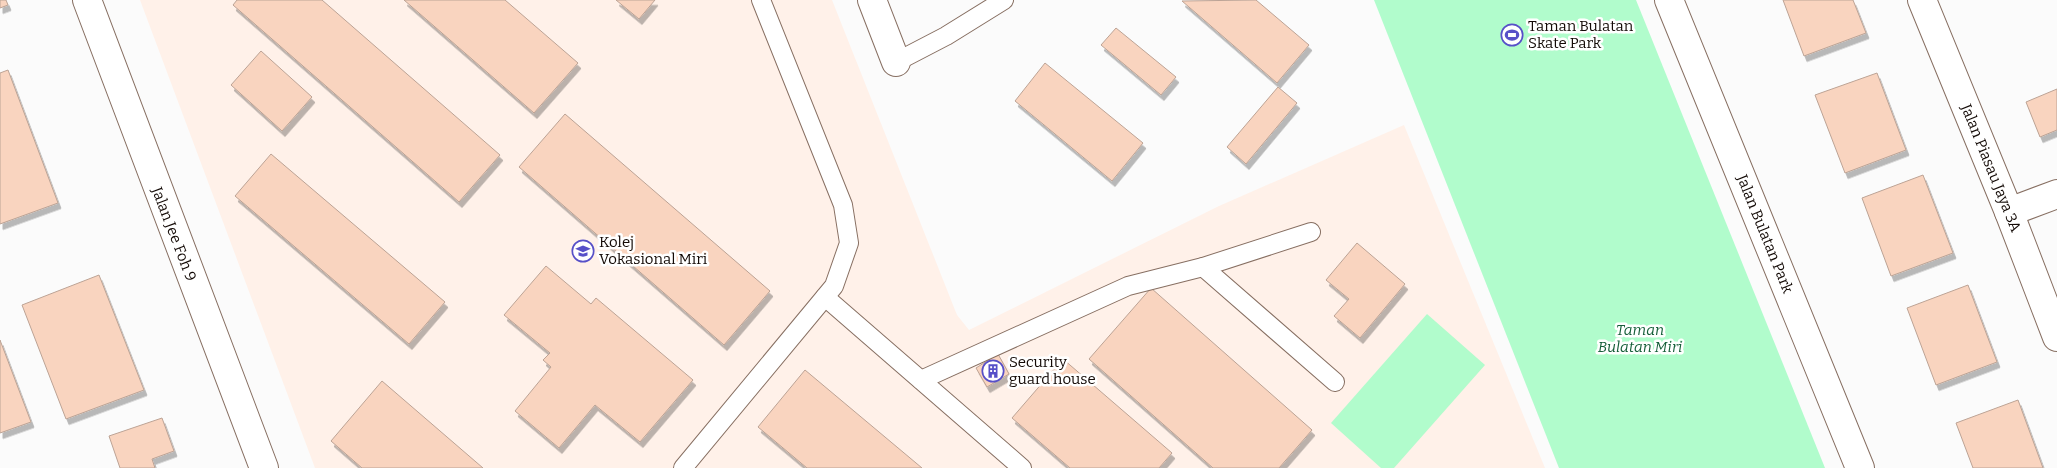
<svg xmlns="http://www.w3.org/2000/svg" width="2057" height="468" viewBox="0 0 2057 468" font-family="Bitter,serif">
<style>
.built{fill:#fff1e9}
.green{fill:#b1fccc}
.building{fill:#f9d4bf;stroke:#bca395;filter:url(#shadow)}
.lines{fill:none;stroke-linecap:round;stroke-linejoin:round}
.service-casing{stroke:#876f62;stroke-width:20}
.minor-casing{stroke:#876f62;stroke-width:30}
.tertiary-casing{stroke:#876f62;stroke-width:30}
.service{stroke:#fff;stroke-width:18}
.minor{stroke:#fff;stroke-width:28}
.tertiary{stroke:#fff;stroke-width:28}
.labels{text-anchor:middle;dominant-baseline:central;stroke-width:5;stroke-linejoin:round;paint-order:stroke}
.poi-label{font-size:15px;fill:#130a06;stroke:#fff;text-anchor:start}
.street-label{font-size:15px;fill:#130a06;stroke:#fff}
.park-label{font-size:15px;font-style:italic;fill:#165f39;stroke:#fff}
</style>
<defs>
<filter id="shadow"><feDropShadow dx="3" dy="5.5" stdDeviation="0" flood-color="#0004"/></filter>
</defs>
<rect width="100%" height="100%" fill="#fbfbfb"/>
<polygon class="built" points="140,0 832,0 957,315 969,330 1219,206 1404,125 1545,468 315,468"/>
<g class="green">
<polygon points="1374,0 1636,0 1825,468 1559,468"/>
<polygon points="1427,314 1485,365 1394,468 1381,468 1331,423"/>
</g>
<g class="building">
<polygon points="0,0 6,0 8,5 0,8"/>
<polygon points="237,0 322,0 500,155 459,202 233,5"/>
<polygon points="404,0 505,0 578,63 534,113"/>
<polygon points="616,0 655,0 639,19"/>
<polygon points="1256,0 1309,45 1277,83 1182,1"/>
<polygon points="1783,0 1853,0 1866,33 1804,56"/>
<polygon points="1116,28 1176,77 1161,95 1101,45"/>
<polygon points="261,51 312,97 282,131 231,85"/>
<polygon points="1045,63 1143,143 1112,181 1015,101"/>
<polygon points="8,70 58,203 0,224 0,73"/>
<polygon points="1877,73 1906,150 1845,173 1815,95"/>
<polygon points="1278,87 1297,103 1246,164 1227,147"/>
<polygon points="2057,89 2057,130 2040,137 2026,102"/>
<polygon points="565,114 770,291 724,345 519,167"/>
<polygon points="271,154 445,302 409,344 235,196"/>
<polygon points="1923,175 1953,253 1891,276 1862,198"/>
<polygon points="1357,243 1405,284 1360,338 1334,316 1349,299 1326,280"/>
<polygon points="546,266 591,304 596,298 693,380 640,442 595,405 559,448 515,411 551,367 543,360 550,353 504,315"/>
<polygon points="99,275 144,390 66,419 22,305"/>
<polygon points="1968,285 1997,362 1936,385 1907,308"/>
<polygon points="1151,288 1312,430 1279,468 1213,468 1089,359"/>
<polygon points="0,340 31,422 0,433"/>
<polygon points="998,354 1009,374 987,387 976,368"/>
<polygon points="1063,359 1172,453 1159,468 1070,468 1012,418"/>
<polygon points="805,370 922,468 807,468 758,427"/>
<polygon points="382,381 483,468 362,468 331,441"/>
<polygon points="2018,400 2043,468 1973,468 1956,423"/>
<polygon points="162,418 174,451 152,459 155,468 120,468 109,436"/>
</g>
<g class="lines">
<g class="service-casing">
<g id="service">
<polyline points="896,62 946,36 1004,0"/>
<polyline points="1203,267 1335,382"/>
<polyline points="825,297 1022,468"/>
<polyline points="921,380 1128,286 1203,267 1311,232"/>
<polyline points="683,468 834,286 849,243 843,205 761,0"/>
</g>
</g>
<g class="minor-casing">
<g id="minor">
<polyline points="87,0 264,468"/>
<polyline points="872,0 896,62"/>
<polyline points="1922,0 2009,212 2057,337"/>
<polyline points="2009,212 2057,194"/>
</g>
</g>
<g class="tertiary-casing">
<polyline id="tertiary" points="1669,0 1860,468"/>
</g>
<use href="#service" class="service"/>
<use href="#minor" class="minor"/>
<use href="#tertiary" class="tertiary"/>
</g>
<defs>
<g id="stadium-ring" transform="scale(1.125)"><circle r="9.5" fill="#fff" stroke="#5750c8" stroke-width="1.5"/><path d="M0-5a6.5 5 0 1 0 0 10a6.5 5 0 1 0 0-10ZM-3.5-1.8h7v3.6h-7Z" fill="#5750c8"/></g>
<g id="school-ring" transform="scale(1.125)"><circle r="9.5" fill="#fff" stroke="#5750c8" stroke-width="1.5"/><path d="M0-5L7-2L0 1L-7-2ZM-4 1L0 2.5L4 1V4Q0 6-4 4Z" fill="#5750c8"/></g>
<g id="building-ring" transform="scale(1.125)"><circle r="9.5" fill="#fff" stroke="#5750c8" stroke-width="1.5"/><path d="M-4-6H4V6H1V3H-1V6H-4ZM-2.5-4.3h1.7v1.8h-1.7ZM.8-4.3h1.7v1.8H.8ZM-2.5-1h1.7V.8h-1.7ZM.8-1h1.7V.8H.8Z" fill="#5750c8"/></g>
</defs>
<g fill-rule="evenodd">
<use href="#stadium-ring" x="1512" y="35"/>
<use href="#school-ring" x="583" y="251"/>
<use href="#building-ring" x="993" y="371"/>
</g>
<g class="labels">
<g class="poi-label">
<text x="1528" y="26">Taman Bulatan<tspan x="1528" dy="17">Skate Park</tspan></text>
<text x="599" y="242">Kolej<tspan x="599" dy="17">Vokasional Miri</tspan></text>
<text x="1009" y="362">Security<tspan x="1009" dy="17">guard house</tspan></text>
</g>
<g class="street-label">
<text transform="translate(1991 168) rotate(68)">Jalan Piasau Jaya 3A</text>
<text transform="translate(174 234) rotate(69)">Jalan Jee Foh 9</text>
<text transform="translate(1765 234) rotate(68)">Jalan Bulatan Park</text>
</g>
<g class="park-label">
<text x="1640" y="330">Taman<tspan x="1640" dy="17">Bulatan Miri</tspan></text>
</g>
</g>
</svg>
